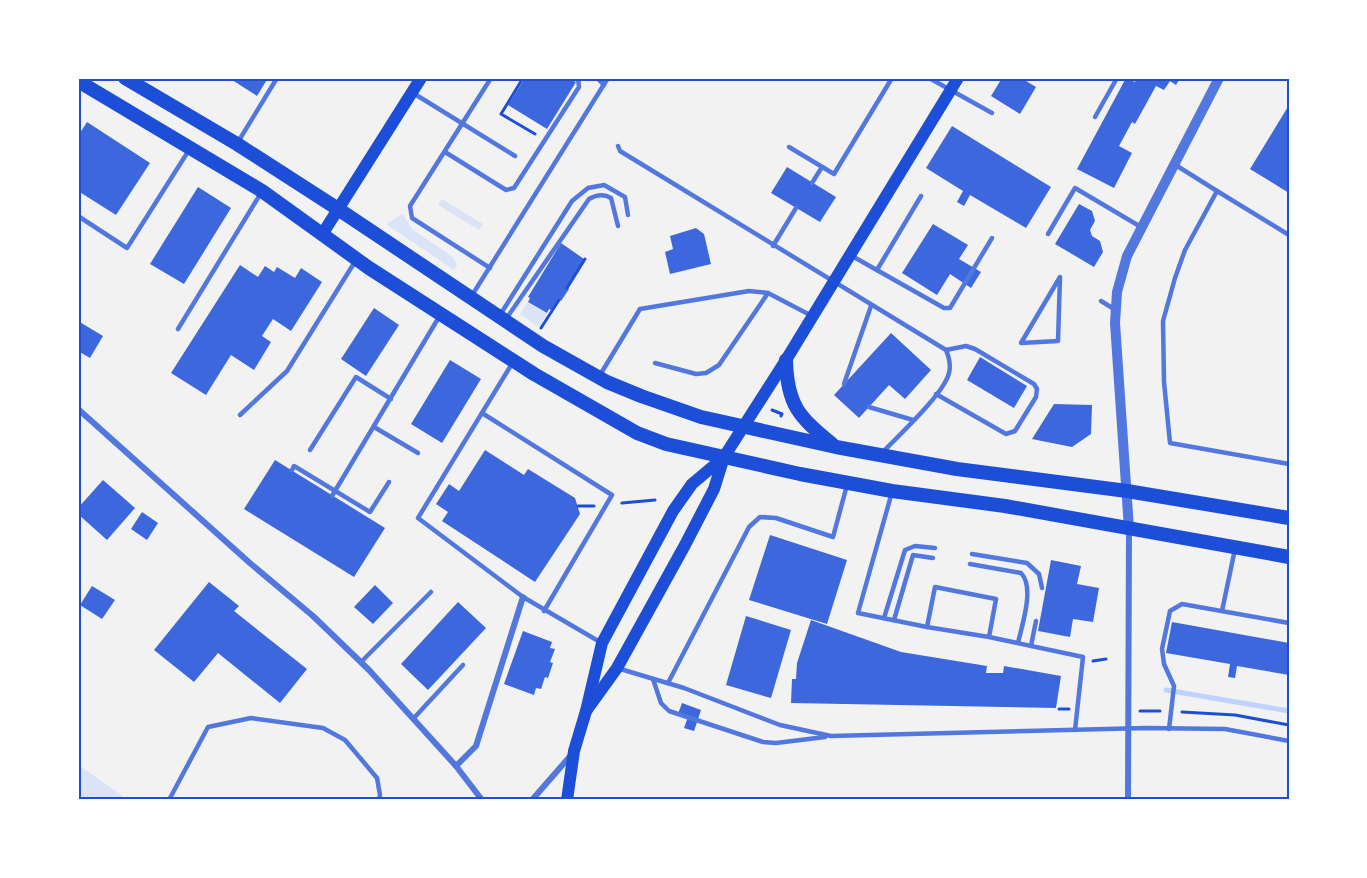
<svg xmlns="http://www.w3.org/2000/svg" width="1367" height="878" viewBox="0 0 1367 878" font-family="'Open Sans',sans-serif">
<style>
.green{fill:#dbe4f7}
.lines{fill:none;stroke-linecap:round;stroke-linejoin:round}
.stream{stroke:#bfd3fe;stroke-width:5}
.building{fill:#3d67dc}
.path{stroke:#1d4ed8;stroke-width:3}
.service{stroke:#5277de;stroke-width:4.5}
.minor{stroke:#5277de;stroke-width:6}
.tertiary{stroke:#5277de;stroke-width:10}
.secondary{stroke:#1d4ed8;stroke-width:12}
.primary{stroke:#1d4ed8;stroke-width:14}
.neatline{fill:none;stroke:#1d4ed8;stroke-width:2}
</style>
<rect width="100%" height="100%" fill="#f2f2f2"/>
<g class="green">
<polygon points="442,199 483,224 479,230 438,205"/>
<polygon points="403,214 412,229 454,258 457,265 454,270 386,224"/>
<polygon points="527,302 547,314 539,327 520,314"/>
<polygon points="78,765 122,795 120,800 78,800"/>
</g>
<g class="lines">
<polyline class="stream" points="1166,690 1289,711"/>
</g>
<g class="building">
<polygon points="229,78 268,78 257,96"/>
<polygon points="525,78 569,78 576,82 547,129 508,105"/>
<polygon points="1002,78 1021,78 1036,87 1020,114 991,96"/>
<polygon points="1126,78 1135,82 1137,78 1180,78 1176,85 1170,81 1164,90 1156,86 1135,124 1132,122 1119,146 1132,153 1114,188 1077,169"/>
<polygon points="1289,105 1289,193 1250,169"/>
<polygon points="87,122 150,163 116,215 78,191 78,136"/>
<polygon points="952,126 1051,187 1026,228 970,195 964,206 957,202 963,191 926,168"/>
<polygon points="787,167 836,197 820,222 771,193"/>
<polygon points="198,187 231,208 184,284 150,264"/>
<polygon points="1079,204 1092,211 1095,221 1090,230 1092,236 1100,241 1103,252 1094,267 1055,244"/>
<polygon points="933,224 968,245 959,259 981,272 971,288 950,274 937,295 902,273"/>
<polygon points="696,228 704,234 711,264 670,274 665,252 673,249 670,236"/>
<polygon points="561,243 584,259 567,287 569,289 561,301 559,299 551,310 549,309 547,313 528,302 530,298 528,297"/>
<polygon points="240,265 258,277 265,266 274,272 277,267 295,278 301,268 322,282 291,331 273,319 262,336 271,342 254,370 231,355 206,395 171,373"/>
<polygon points="374,308 399,325 366,376 341,359"/>
<polygon points="78,321 103,336 90,358 78,351"/>
<polygon points="891,333 931,370 905,399 889,385 859,418 834,395"/>
<polygon points="980,357 1027,386 1014,408 967,380"/>
<polygon points="450,360 481,379 442,443 411,424"/>
<polygon points="1054,404 1092,405 1091,434 1072,447 1032,439"/>
<polygon points="485,450 524,475 528,469 575,498 580,514 535,582 442,521 448,512 436,504 449,484 459,491"/>
<polygon points="275,460 385,528 354,577 244,509"/>
<polygon points="103,480 135,508 107,540 78,514 78,508"/>
<polygon points="142,512 158,523 147,540 131,529"/>
<polygon points="770,535 847,560 827,624 749,600"/>
<polygon points="1051,560 1081,566 1077,584 1099,588 1093,622 1073,619 1070,637 1038,631"/>
<polygon points="209,582 239,606 234,611 307,669 280,703 218,653 194,682 154,650"/>
<polygon points="375,585 393,603 373,624 354,607"/>
<polygon points="92,586 115,600 102,619 80,605"/>
<polygon points="458,602 486,628 428,690 401,664"/>
<polygon points="746,616 791,630 771,698 726,685"/>
<polygon points="811,620 901,652 987,666 986,673 1003,673 1004,666 1061,676 1056,708 791,703 792,679 796,679 797,663"/>
<polygon points="1172,622 1289,643 1289,675 1237,666 1235,678 1228,677 1230,664 1166,653"/>
<polygon points="523,631 552,642 550,648 555,649 550,662 553,663 548,678 545,677 541,689 536,688 534,695 504,684"/>
<polygon points="682,703 701,710 694,731 684,728 688,717 678,714"/>
</g>
<g class="lines">
<g class="path">
<polyline points="523,78 501,114 535,134"/>
<polyline points="567,288 585,259"/>
<polyline points="541,328 559,300"/>
<polyline points="772,410 782,414 781,416"/>
<polyline points="622,503 655,500"/>
<polyline points="578,506 594,506"/>
<polyline points="1093,661 1106,659"/>
<polyline points="1059,709 1069,709"/>
<polyline points="1140,711 1160,711"/>
<polyline points="1182,712 1235,715 1289,725"/>
</g>
<g class="service">
<polyline points="597,78 604,85"/>
<polyline points="929,78 992,113"/>
<polyline points="413,93 515,156"/>
<polyline points="1095,117 1117,78"/>
<polyline points="238,142 277,78"/>
<path d="M618,146L620,151L946,350C949,357 951,365 949,373C944,394 898,436 882,453"/>
<polyline points="789,147 834,174 892,78"/>
<polyline points="445,152 506,190 514,188 579,87 578,78"/>
<polyline points="1174,164 1217,191"/>
<polyline points="812,183 822,167"/>
<polyline points="78,216 127,248 189,150"/>
<polyline points="1048,234 1075,188 1141,227"/>
<polyline points="1289,235 1217,191 1185,250 1175,278 1163,321 1164,382 1170,443 1289,464"/>
<polyline points="773,246 796,208"/>
<polyline points="852,256 944,308 950,308 992,238"/>
<polyline points="490,268 412,218 410,206 491,78"/>
<polyline points="877,270 921,196"/>
<polygon points="1060,277 1058,341 1021,343"/>
<polyline points="471,297 608,78"/>
<polyline points="1101,301 1114,309"/>
<polyline points="500,315 572,201 588,188 604,185 625,197 628,215"/>
<path d="M506,319L589,199C596,195 603,193 611,198L618,226"/>
<polyline points="178,329 261,193"/>
<polyline points="513,362 418,518 523,597 600,642"/>
<polyline points="655,363 696,374 706,373 719,365 768,293"/>
<polyline points="600,375 640,309 749,291 768,293 812,316"/>
<polyline points="844,384 871,306"/>
<polyline points="936,394 1006,434 1015,431 1036,397 1037,389 1034,384 975,349 966,346 946,350"/>
<polyline points="869,407 913,420"/>
<polyline points="482,413 612,495 544,611"/>
<polyline points="240,415 287,371 356,260"/>
<polyline points="374,427 418,453"/>
<polyline points="310,450 356,377 391,399"/>
<polyline points="292,470 294,466 370,512 389,482"/>
<polyline points="892,492 858,613 927,627"/>
<polyline points="332,496 439,317"/>
<polyline points="972,554 1027,563 1039,574 1042,588"/>
<path d="M970,564L1021,573C1035,587 1022,625 1018,643"/>
<polyline points="1222,611 1235,549"/>
<polyline points="884,618 905,550 915,546 935,548"/>
<polyline points="894,620 913,555 933,558"/>
<polyline points="989,637 996,599 935,587 927,627 989,637 1083,657 1075,730"/>
<polyline points="1031,646 1036,621"/>
<polyline points="361,662 431,592"/>
<polyline points="617,668 684,688 780,725 831,736 1146,728 1225,729 1289,741"/>
<polyline points="653,679 661,703 669,711 763,742 776,743 825,737"/>
<polyline points="668,683 749,527 760,517 776,518 833,537 847,485"/>
<polyline points="413,719 463,665"/>
<polyline points="1169,729 1174,686 1164,664 1162,649 1170,611 1182,604 1289,623"/>
<polyline points="169,800 208,727 251,718 323,728 345,740 377,778 380,795 379,800"/>
</g>
<g class="minor">
<polyline points="78,409 251,564 313,616 369,670 456,766 482,800"/>
<polyline points="456,766 476,746 523,597"/>
<polyline points="532,800 572,754"/>
<polyline points="1128,800 1129,529"/>
</g>
<polyline class="tertiary" points="1129,529 1115,323 1117,292 1127,256 1219,78"/>
<g class="secondary">
<polyline points="323,233 421,78"/>
<polyline points="586,711 617,668 685,545 714,489 724,457 786,360 958,78"/>
<polyline points="567,800 574,751 586,711 602,643 673,511 692,484 723,458"/>
</g>
<g class="primary">
<polyline points="125,78 237,144 338,209 543,346 607,382 641,396 701,417 836,447 957,469 1127,491 1289,518"/>
<polyline points="78,81 262,191 369,268 534,374 637,433 666,444 800,474 892,491 1005,506 1289,557"/>
<path d="M786,360C787,405 799,417 832,444"/>
</g>
</g>
<rect width="1367" height="878" fill="none" stroke="#ffffff" stroke-width="159"/>
<rect x="80" y="80" width="1208" height="718" class="neatline"/>
</svg>
